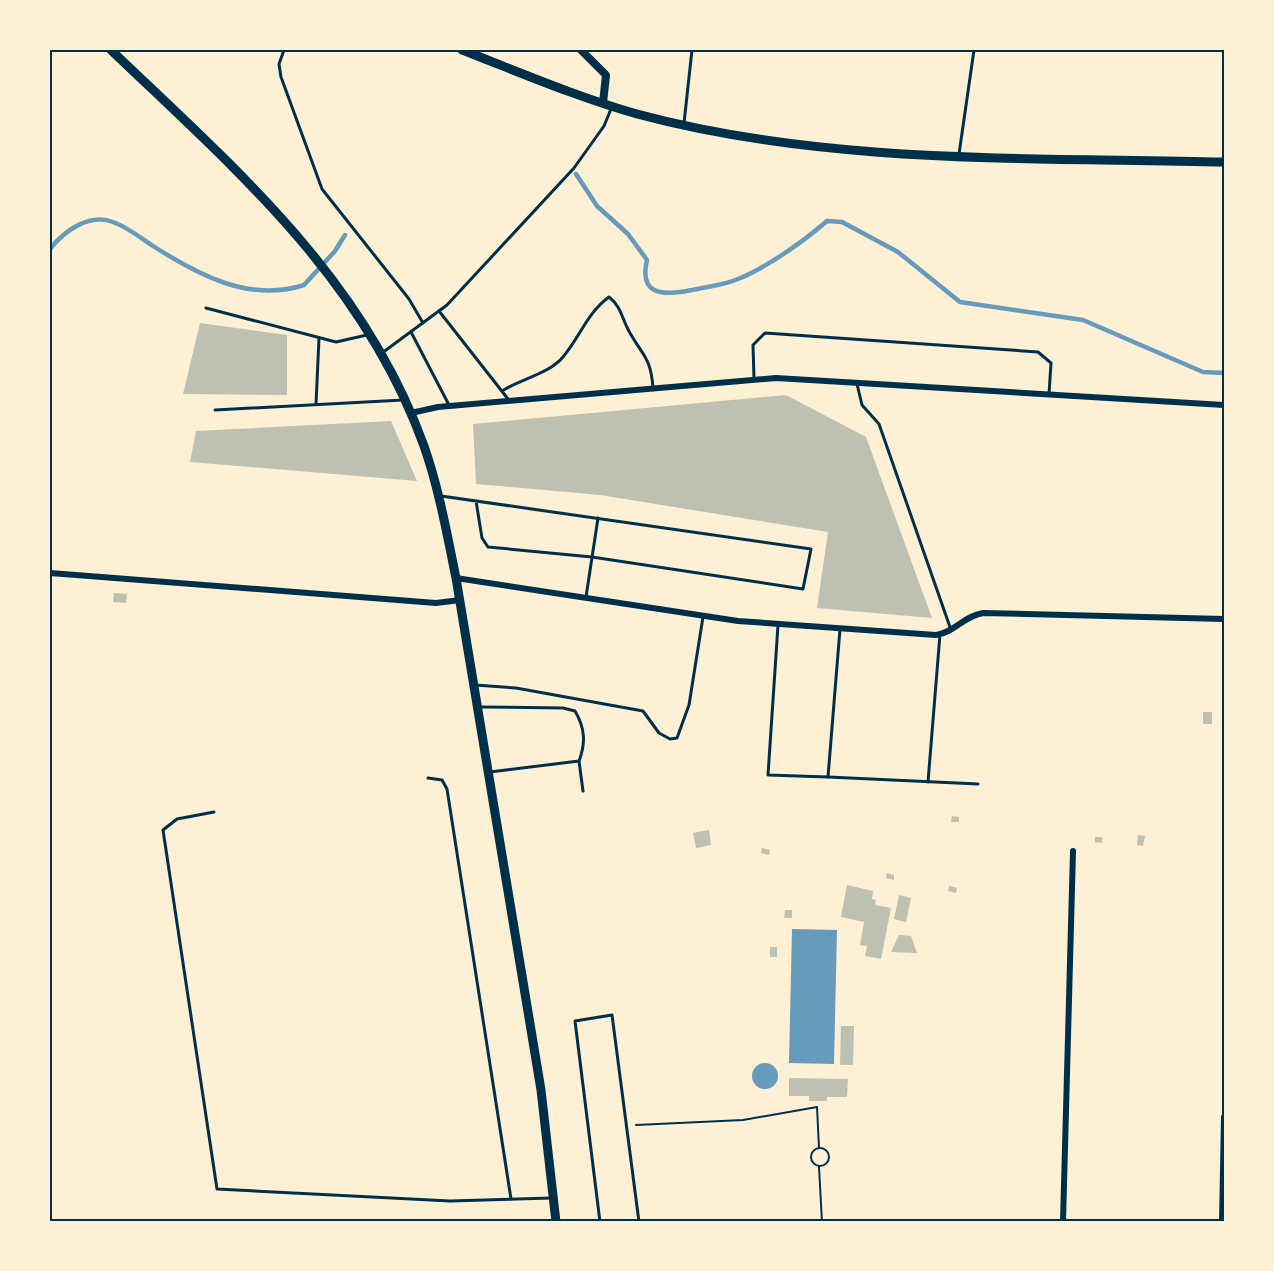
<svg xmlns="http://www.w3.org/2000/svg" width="1274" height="1271" viewBox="0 0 1274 1271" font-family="'PT Sans',sans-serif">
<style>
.water{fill:#669bbc}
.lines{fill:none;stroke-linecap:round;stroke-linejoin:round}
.stream{stroke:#669bbc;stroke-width:4.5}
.building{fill:#bec0b2}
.path{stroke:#003049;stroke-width:2}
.service{stroke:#003049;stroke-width:3}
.minor{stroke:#003049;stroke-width:6}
.tertiary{stroke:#003049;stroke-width:8}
.primary{stroke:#003049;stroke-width:9}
.neatline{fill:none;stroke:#003049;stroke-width:2}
</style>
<rect width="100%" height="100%" fill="#fdf0d5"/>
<g class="water">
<polygon points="792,929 837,930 834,1064 789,1063"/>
<circle cx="765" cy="1076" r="13"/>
</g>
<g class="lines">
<g class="stream">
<path d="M576,174L597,206L628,234L647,260C637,302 674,294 702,288C713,286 727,284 738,279C766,268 804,241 827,221L842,222L898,252L960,302L1083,320L1203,372L1224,373"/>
<path d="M50,249C64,231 89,213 113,222C127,227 141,238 153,246C197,274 249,303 304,285L335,251L345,235"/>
</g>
</g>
<g class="building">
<polygon points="200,323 287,335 287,395 183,394"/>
<polygon points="786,395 866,437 932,618 817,608 828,532 600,495 476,484 473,424"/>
<polygon points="391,421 417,481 190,462 196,431"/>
<polygon points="114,593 127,594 126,603 113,602"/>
<rect x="1203" y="712" width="9" height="12"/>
<polygon points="952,816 959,817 959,822 951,822"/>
<polygon points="709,830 711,845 696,848 693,833"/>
<polygon points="1138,835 1145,836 1143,846 1137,845"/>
<polygon points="1095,837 1102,837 1102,843 1095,842"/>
<polygon points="762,848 770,850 769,855 761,853"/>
<polygon points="887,873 894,875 894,880 886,878"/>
<polygon points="847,885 873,891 872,899 876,900 875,905 891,908 881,959 865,956 867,946 860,945 864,922 841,917"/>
<polygon points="949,886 957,888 956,893 948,891"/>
<polygon points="899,895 911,898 906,922 894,919"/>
<polygon points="785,910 792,910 792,918 784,918"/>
<polygon points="899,935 911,936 917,953 891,952"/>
<rect x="770" y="947" width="7" height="10"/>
<polygon points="841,1026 854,1026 853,1065 840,1065"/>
<polygon points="789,1078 848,1079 847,1097 827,1097 827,1101 809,1101 809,1096 789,1096"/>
</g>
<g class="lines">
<g class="path">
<polyline points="636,1125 743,1120 817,1107 819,1148"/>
<circle cx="820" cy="1157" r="9"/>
<polyline points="819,1167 822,1222"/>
</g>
<g class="service">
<polyline points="284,50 279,64 281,77 322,189 409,299 423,323"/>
<polyline points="684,123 692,50"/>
<polyline points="959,154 974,50"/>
<polyline points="206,308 336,342 367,335"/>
<polyline points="439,311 508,399"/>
<polyline points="411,332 449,405"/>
<polyline points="382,353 447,305 574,168 604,126 611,109"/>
<polyline points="754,379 753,345 765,333 1038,352 1051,363 1049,394"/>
<polyline points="857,384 862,405 879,424 951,630"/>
<path d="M502,391C520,379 549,374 563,357C580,337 587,313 609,297C622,307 622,320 630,333C643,356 651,358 653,388"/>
<polyline points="316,404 319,338"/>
<polyline points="215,410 403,400"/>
<polyline points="441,496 811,549 803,589 592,557 488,547 482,538 476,501"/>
<polyline points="586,597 598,518"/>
<polyline points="778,625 768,775 828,777 840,629"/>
<polyline points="475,685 516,688 643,711 659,733 670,739 677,738 689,705 703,617"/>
<path d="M479,707L563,708L575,711C585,728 586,743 579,761L490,772"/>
<polyline points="579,761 583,791"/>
<polyline points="828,777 978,784"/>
<polyline points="428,778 442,780 447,789 511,1199"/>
<polyline points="928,782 940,634"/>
<polyline points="214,812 177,819 163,830 217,1189 450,1201 552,1198"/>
<polyline points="600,1222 575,1021 612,1015 639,1222"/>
</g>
<g class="minor">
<polyline points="411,413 438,407 776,378 1224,405"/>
<polyline points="50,573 436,603 460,600"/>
<path d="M456,578L738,621L936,635C955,632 964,616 983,613L1224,619"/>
<polyline points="1063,1222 1073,851"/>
<polyline points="1222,1222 1224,1117"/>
</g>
<polyline class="tertiary" points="581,50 606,75 603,103"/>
<g class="primary">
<path d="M111,50C236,170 363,277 424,446C439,489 447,534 456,578L541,1090L556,1222"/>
<path d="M462,50C519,72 577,97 637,114C827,165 1029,157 1224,162"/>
</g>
</g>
<rect width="1274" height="1271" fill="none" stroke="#fdf0d5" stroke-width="102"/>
<rect x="51" y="51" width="1172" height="1169" class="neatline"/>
</svg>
